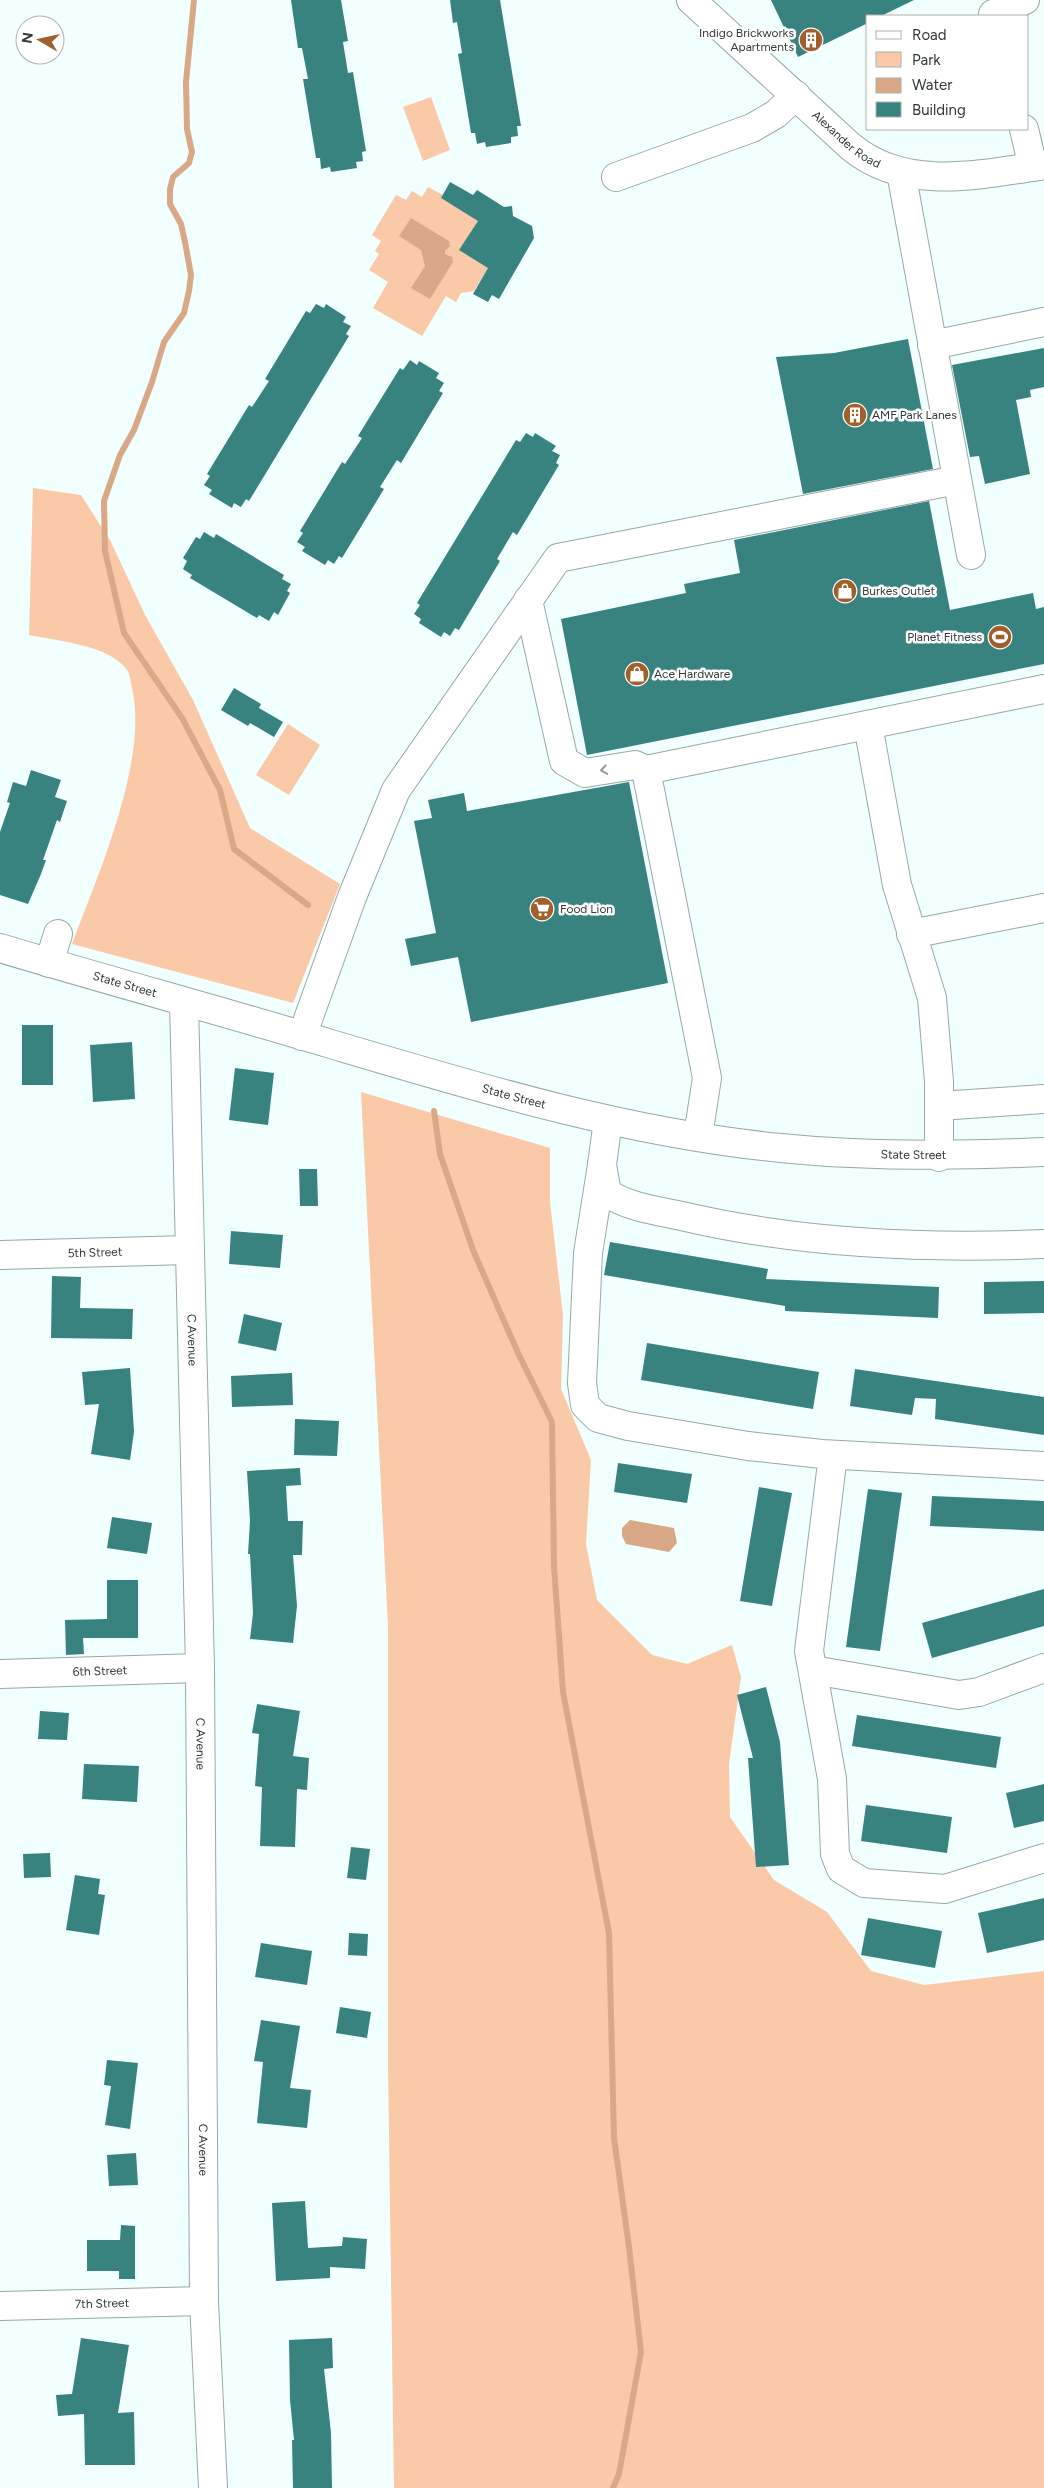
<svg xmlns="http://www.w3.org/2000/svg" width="1044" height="2488" viewBox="0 0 1044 2488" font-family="Figtree,sans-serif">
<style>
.green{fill:#fac9a7}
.water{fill:#d9a886}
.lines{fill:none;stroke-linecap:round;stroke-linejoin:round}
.stream{stroke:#d9a886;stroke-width:6}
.building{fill:#388280}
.minor-casing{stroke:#97a8a7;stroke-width:30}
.major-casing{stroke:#97a8a7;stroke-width:30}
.minor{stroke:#fff;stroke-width:28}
.major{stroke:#fff;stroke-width:28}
.oneway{stroke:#989c9c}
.labels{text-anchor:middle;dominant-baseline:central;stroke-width:5;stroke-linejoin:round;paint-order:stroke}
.poi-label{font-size:12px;fill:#323939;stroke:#fff;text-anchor:start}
.street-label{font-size:12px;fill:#323939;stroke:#fff}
</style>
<rect width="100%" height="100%" fill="#f1fffe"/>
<g class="green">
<polygon points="431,97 450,150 423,161 403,107"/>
<polygon points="428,187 443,195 441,198 502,235 492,262 474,291 461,293 456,302 446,296 422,336 373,308 388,282 369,270 379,254 375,251 381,241 372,235 396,195 406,200 412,191 422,197"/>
<path d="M33,488L81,495L111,542L145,615L193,700L250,828L340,884L293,1003L72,944C97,877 149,760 132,688C131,683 130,674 127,670C110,645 57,641 29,635Z"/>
<polygon points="288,724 320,745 289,795 256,775"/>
<polygon points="361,1092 550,1148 550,1202 563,1315 561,1389 591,1460 586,1544 597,1600 652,1655 687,1664 732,1645 741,1677 729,1764 730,1817 774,1880 827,1912 871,1971 924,1985 1044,1971 1044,2488 394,2488 388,2065 388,1626"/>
</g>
<g class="water">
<polygon points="411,218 449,241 450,246 445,251 445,254 452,257 453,262 430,299 411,288 425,266 421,250 399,236"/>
<polygon points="630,1520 674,1528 677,1543 669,1552 626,1544 622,1536 622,1528"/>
</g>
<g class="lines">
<g class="stream">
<polyline points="194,0 186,82 187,129 192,152 189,163 173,177 170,189 170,204 181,224 185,242 191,275 189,291 184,313 164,342 152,382 134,430 120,455 104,501 105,551 124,633 182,718 220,790 234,849 308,905"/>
<polyline points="434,1111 440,1154 473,1250 518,1353 552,1422 554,1566 563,1692 609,1933 614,2138 629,2247 641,2352 619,2474 613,2488"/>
</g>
</g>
<g class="building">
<polygon points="291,0 341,0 348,41 343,42 348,73 353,72 366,151 362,152 363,161 356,162 357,168 331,172 330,167 321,169 320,158 316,158 303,79 308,79 302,48 298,48"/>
<polygon points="450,0 500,0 521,126 517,126 518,136 511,137 511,143 486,147 485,142 477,144 475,133 471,133 458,54 462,53 457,22 453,23"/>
<polygon points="771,0 914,0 881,16 868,16 868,23 798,57"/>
<polygon points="450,182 473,195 477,190 504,207 512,206 513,216 532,226 534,238 499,299 492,295 488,302 473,294 488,268 459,250 478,221 441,198"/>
<polygon points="316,304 324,308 326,304 346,317 343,322 351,326 346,334 349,336 249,501 246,499 241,507 234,503 232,508 209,494 212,490 204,485 210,476 207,474 249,405 252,407 269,381 265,379 306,311 310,313"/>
<polygon points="908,339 933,469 803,494 776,357 834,353"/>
<polygon points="1044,348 1044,387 1030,390 1031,397 1016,400 1030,474 985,484 979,456 970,457 952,365"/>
<polygon points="410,360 417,365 419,361 439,373 436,378 444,383 439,391 443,393 401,463 397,460 380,487 384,489 342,558 339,556 334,564 328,560 325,565 302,551 305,547 297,542 303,533 300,531 342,462 345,464 362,438 358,436 400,368 403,370"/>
<polygon points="526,433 533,437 535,433 556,446 552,451 560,455 556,463 559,465 517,535 513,532 497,559 500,561 459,630 455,628 450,636 444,632 441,637 419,623 421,619 414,614 420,605 417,603 516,440 520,442"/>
<polygon points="929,501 950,610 1033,593 1036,609 1044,607 1044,664 587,755 561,619 686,593 684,584 740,573 734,540"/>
<polygon points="204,532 214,538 216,534 284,575 282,579 291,584 287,591 290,593 278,615 274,612 269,621 259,615 257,618 190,578 192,575 183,569 187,561 183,558 196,537 200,539"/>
<polygon points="234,688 261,704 259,708 283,722 274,737 250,723 248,726 221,710"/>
<polygon points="31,770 61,780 55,797 67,801 60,822 57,820 43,860 46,860 41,874 28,904 0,895 0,832 10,803 7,802 13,782 26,786"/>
<polygon points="629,782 668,983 471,1022 458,957 411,966 405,939 436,933 414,821 432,818 428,800 464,793 467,811"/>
<rect x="22" y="1025" width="31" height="60"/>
<polygon points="132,1042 135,1099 93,1102 90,1045"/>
<polygon points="235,1068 274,1073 268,1125 229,1120"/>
<polygon points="299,1169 317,1169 318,1206 300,1206"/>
<polygon points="231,1231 283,1235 280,1268 229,1264"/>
<polygon points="610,1242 768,1269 766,1279 939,1287 938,1318 785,1311 785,1306 604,1275"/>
<polygon points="52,1276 81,1277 80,1308 133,1309 132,1339 51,1338"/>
<polygon points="1044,1281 1044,1313 984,1314 984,1282"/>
<polygon points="244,1314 282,1323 276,1351 238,1343"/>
<polygon points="647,1343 819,1372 813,1409 641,1380"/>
<polygon points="130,1368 134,1432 130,1460 91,1454 99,1404 85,1405 82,1372"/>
<polygon points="855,1369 1044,1397 1044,1435 935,1419 936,1399 915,1398 912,1415 850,1406"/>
<polygon points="292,1373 293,1405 232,1407 231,1376"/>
<polygon points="295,1419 339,1421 337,1456 294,1455"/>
<polygon points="618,1463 692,1474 687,1503 614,1492"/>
<polygon points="300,1468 301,1485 286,1486 288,1521 303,1521 302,1555 293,1555 297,1606 293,1643 250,1639 253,1613 250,1554 248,1554 250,1521 247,1471"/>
<polygon points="759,1487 792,1493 772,1606 740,1601"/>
<polygon points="868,1489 902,1493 880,1651 846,1647"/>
<polygon points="932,1496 1044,1501 1044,1531 930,1526"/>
<polygon points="112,1517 152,1523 147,1554 107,1548"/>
<polygon points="107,1580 138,1580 138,1638 83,1638 84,1654 66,1655 65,1620 107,1619"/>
<polygon points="1044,1589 1044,1626 932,1658 922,1623"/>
<polygon points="766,1687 780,1742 789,1865 756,1867 748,1758 753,1758 737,1695"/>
<polygon points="257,1704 300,1711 293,1756 309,1758 307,1790 297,1789 295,1847 260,1846 262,1787 255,1786 259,1734 252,1733"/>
<polygon points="40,1711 69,1713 67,1740 38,1739"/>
<polygon points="857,1715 1001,1737 996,1768 852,1746"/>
<polygon points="84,1764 139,1766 137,1802 82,1799"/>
<polygon points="1044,1784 1044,1821 1014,1828 1006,1793"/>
<polygon points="866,1805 952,1817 947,1853 861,1841"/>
<polygon points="351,1847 370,1849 366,1880 347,1878"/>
<polygon points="50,1853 51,1877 24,1878 23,1854"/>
<polygon points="75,1875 100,1879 98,1894 105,1895 99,1935 66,1930"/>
<polygon points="1044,1898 1044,1940 987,1953 978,1913"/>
<polygon points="868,1918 942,1931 935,1968 861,1955"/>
<polygon points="349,1933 368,1934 367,1956 348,1955"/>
<polygon points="261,1943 312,1951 307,1985 255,1977"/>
<polygon points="340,2007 371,2012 367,2038 336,2033"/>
<polygon points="261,2020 300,2026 290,2088 311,2090 307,2128 257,2123 263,2062 254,2061"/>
<polygon points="107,2060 138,2063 130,2129 105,2125 111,2086 104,2085"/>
<polygon points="136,2153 138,2185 109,2186 107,2155"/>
<polygon points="305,2201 308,2248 342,2246 343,2237 367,2239 365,2269 330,2267 330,2278 276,2281 272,2203"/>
<polygon points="121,2225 135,2226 135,2279 119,2279 119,2271 87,2271 87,2240 120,2240"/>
<polygon points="81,2338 129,2345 118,2413 134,2412 135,2465 85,2465 84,2414 58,2416 56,2395 72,2394"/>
<polygon points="332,2338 333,2368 324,2369 331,2433 332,2488 293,2488 292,2440 294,2440 290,2400 289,2340"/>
</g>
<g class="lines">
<g class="minor-casing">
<g id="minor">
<path id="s1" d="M691,0L850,146C904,192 979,175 1044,165"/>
<polyline points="993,14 1025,0"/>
<polyline points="1024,129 1033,167"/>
<polyline points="901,172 971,555"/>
<polyline points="616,177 752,128 776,114 796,95"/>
<polyline points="932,345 1044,322"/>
<polyline points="528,600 564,761 585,773 635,765 646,770"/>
<polyline points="868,725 897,885 932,998 939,1082 939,1157"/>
<polyline points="911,934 1044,908"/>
<polyline points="49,963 58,934"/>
<path id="s2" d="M184,1002L200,1668L204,2301L213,2488"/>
<polyline points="302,1036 352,897 396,790 558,558 957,480"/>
<polyline points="939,1106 1044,1099"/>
<path d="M608,1120L602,1165L607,1193C630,1208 659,1211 686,1217C803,1244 924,1249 1044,1244"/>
<polyline points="698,1136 707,1078 646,770 1044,689"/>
<polyline points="602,1165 588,1253 582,1383 585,1405 598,1418 628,1426 748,1446 822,1454 1044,1466"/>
<path id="s3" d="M0,1255L189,1250"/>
<polyline points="833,1455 809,1651 832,1779 835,1854 841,1869 864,1883 945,1889 1044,1858"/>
<polyline points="813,1670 959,1695 979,1692 1044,1668"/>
<path id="s4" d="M0,1674L200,1668"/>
<path id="s5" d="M0,2306L204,2301"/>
</g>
</g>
<g class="major-casing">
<g id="major">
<path id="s6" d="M0,948C110,981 221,1011 331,1044C479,1088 627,1133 781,1148C869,1157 956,1156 1044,1152"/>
</g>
</g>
<use href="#minor" class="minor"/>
<use href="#major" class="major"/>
</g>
<defs><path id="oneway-chevron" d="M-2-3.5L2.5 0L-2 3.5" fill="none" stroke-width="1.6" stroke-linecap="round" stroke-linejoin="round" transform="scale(1.25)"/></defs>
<use class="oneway" href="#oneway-chevron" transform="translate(604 770) rotate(171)"/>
<defs>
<g id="building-disc" transform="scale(1.25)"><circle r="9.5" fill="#a05f2b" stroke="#fff"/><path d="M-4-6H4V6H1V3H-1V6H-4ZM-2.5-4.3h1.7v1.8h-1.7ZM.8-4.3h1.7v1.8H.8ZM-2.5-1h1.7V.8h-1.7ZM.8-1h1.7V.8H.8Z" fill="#fff"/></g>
<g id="shop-disc" transform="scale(1.25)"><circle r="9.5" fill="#a05f2b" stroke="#fff"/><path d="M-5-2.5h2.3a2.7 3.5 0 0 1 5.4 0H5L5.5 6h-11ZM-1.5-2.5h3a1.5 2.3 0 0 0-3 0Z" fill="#fff"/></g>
<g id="stadium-disc" transform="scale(1.25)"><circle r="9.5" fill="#a05f2b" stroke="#fff"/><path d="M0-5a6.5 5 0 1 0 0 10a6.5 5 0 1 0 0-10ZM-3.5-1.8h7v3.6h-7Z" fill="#fff"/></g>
<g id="supermarket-disc" transform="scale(1.25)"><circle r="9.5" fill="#a05f2b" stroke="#fff"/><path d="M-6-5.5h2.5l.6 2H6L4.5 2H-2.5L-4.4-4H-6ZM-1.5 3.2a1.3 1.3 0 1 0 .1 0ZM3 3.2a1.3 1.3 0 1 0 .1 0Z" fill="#fff"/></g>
</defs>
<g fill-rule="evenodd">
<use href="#building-disc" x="811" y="40"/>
<use href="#building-disc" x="855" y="415"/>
<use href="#shop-disc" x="845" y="591"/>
<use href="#stadium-disc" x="1000" y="637"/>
<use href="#shop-disc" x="637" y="674"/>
<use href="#supermarket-disc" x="542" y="909"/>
</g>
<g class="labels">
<g class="poi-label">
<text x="794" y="33" text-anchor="end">Indigo Brickworks<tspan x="794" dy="14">Apartments</tspan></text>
<text x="872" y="415">AMF Park Lanes</text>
<text x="862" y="591">Burkes Outlet</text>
<text x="982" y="637" text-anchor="end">Planet Fitness</text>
<text x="654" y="674">Ace Hardware</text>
<text x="560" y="909">Food Lion</text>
</g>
<g class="street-label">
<text stroke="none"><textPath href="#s1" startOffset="209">Alexander Road</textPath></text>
<text stroke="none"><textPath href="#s6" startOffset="130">State Street</textPath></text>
<text stroke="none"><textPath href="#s6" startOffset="535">State Street</textPath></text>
<text stroke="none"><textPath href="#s6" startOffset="940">State Street</textPath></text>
<text stroke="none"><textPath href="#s3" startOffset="95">5th Street</textPath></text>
<text stroke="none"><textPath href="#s2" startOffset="338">C Avenue</textPath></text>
<text stroke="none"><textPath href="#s4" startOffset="100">6th Street</textPath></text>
<text stroke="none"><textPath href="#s2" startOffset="742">C Avenue</textPath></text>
<text stroke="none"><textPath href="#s2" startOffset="1148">C Avenue</textPath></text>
<text stroke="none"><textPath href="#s5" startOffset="102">7th Street</textPath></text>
</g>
</g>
<rect x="866" y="15" width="162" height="115" fill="#ffffff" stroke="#adb0b0"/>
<rect x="876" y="31" width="25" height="8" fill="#ffffff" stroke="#adb0b0"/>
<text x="912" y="40" font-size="15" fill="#323939">Road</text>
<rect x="876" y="52" width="25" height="15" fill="#fac9a7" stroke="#adb0b0"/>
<text x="912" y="65" font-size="15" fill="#323939">Park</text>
<rect x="876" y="78" width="25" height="15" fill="#d9a886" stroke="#adb0b0"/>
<text x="912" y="90" font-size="15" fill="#323939">Water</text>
<rect x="876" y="102" width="25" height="15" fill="#388280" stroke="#adb0b0"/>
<text x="912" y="115" font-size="15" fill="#323939">Building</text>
<g transform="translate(40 40) rotate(279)"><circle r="24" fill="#ffffff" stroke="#adb0b0"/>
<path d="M0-4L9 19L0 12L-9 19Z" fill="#a05f2b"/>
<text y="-8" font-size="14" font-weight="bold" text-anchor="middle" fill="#323939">N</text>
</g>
</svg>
